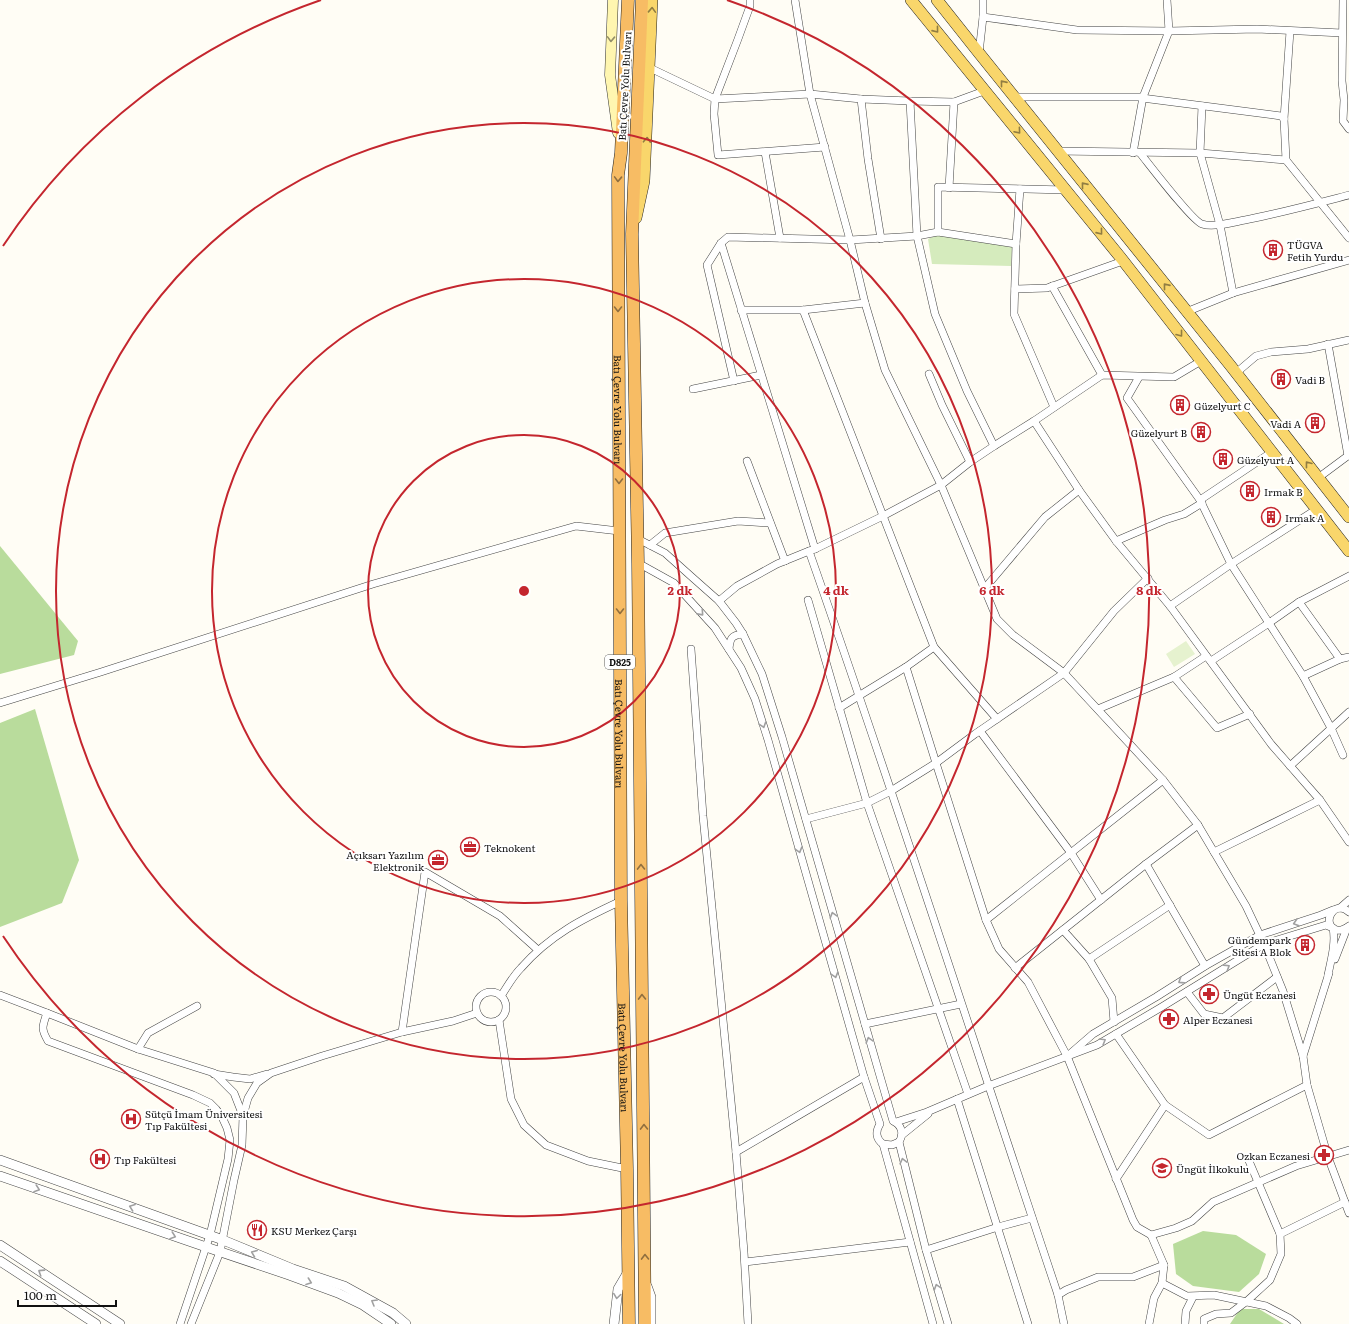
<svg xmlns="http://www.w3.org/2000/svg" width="1349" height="1324" viewBox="0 0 1349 1324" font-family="Literata,serif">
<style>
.green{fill:#d5ebbd}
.forest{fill:#b9dc9c}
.pitch{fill:#e6f2cf}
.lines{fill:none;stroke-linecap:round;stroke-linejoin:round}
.minor-casing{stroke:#444;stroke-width:8}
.tertiary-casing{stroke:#444;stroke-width:10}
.secondary-casing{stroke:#333;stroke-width:11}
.primary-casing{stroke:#222;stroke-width:12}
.trunk-casing{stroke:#222;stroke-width:13}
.minor{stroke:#fff;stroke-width:7}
.tertiary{stroke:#fff;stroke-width:9}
.secondary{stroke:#fff6b0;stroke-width:10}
.primary{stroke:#f9d66b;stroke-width:11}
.trunk{stroke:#f7bc64;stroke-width:12}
.oneway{stroke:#917d42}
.oneway2{stroke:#948f68}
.oneway3{stroke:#906f3f}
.oneway4{stroke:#a0a0a0}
.ring{fill:none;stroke:#c4262e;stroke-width:2}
.labels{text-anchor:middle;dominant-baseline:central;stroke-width:4;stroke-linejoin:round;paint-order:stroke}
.shield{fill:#fff;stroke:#585858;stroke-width:1}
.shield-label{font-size:9px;font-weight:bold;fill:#111}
.street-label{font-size:10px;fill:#111;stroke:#fff}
.poi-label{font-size:10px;fill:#111;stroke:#fff;text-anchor:start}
.centre{fill:#c4262e;stroke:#fff;stroke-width:2}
.ring-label{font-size:12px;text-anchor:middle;font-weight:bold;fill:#c4262e;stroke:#fff;stroke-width:4;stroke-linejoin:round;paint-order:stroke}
</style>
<rect width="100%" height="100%" fill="#fffdf5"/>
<polygon class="green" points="937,235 1012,247 1011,266 932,264 928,239"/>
<g class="forest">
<polygon points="0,546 78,641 74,655 0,674"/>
<polygon points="35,709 79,860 62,903 0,927 0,723"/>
<polygon points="1203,1231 1236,1235 1266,1254 1259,1274 1239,1292 1193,1286 1176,1274 1173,1244"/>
<polygon points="1240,1309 1259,1309 1284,1324 1230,1324"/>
</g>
<polygon class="pitch" points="1186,641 1195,654 1174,667 1166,654"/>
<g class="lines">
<g class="minor-casing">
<g id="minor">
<polyline points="750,0 750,6 738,39 715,99 714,114 718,155 825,147"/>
<polyline points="795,0 810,94 850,240 865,303 885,370 941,485 997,619 1013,635 1064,673 1163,780 1198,825 1246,906 1264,944 1283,991 1303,1056 1307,1085 1328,1157 1349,1213"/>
<polyline points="1343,0 1342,81 1344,100 1343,121 1349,129"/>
<polyline points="983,17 1077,30 1169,31 1257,29 1342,33"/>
<polyline points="1290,31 1284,119 1286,160 1349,238"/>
<polyline points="979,53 983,17 983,0"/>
<polyline points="650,68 715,99 810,94 861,99 910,101 954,102 984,91"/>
<polyline points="1014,97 1143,97"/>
<polyline points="1142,98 1281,116 1284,119"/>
<polyline points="861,99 868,159 881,239"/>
<polyline points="910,101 917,236 935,314 967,391 994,446"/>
<polyline points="1202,106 1200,153 1220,225 1233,293"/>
<polyline points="1057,151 1200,153 1286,160"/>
<polyline points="765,152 780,238"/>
<polyline points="1133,153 1143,97 1169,31 1167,0"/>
<path d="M1140,153C1149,164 1192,221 1202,224C1213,228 1234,222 1245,220C1280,213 1314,204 1349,195"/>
<polyline points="949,188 954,102"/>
<polyline points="1020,189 1016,244 1014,314 1054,407"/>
<polyline points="938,232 938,187 1066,190"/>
<path d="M721,243L815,549L809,551C896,798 975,1047 1058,1295L1064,1324"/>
<polyline points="1052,286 1102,375"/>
<polyline points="1015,289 1047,288 1123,261"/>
<polyline points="741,310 803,310 865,303"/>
<polyline points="803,310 934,647 997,719"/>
<polyline points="1186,312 1233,293 1349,260"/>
<polyline points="1328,344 1348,456"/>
<polyline points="1236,373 1256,356 1271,352 1308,349 1349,340"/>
<polyline points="929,374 942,405 970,462"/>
<polyline points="1139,377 1127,398 1200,500 1231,564 1303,676 1331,728 1343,755"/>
<polyline points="734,381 707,265 721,243 728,237 850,240 917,236 938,232 1016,244"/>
<polyline points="693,389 761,375"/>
<polyline points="1034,421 1079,490 1116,541 1170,606 1271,744 1320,800 1349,842"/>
<polyline points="747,461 785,561"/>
<polyline points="1318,478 1349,455"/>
<polyline points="1200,500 1272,452"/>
<path d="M638,539L665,553L693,578L719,601L736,623L743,634L762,674L782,737L893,1121C902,1125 904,1134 899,1142L926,1250L948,1324"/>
<polyline points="1116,541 1165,520 1184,514 1202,503"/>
<polyline points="650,545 665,533 738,521 770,523"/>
<polyline points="815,549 883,516 941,485 970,462 994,446 1034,421 1102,375 1174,377 1201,361"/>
<path d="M638,563L674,583L715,628L741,668L755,699L768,740L864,1077L880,1124C875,1132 876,1139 883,1144L933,1324"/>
<polyline points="985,588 1045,517 1079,490"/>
<polyline points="808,600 867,803 968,1094"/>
<polyline points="719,601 737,586 777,564 809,551"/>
<polyline points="1299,602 1340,659"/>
<polyline points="1170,606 1231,564 1317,509"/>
<polyline points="691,649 703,816 736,1152 744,1252 748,1324"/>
<path d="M729,649C730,639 731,635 743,634"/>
<polyline points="1211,661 1269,623 1299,602 1349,576"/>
<polyline points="906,667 936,763 986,920 999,949 1028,982 1067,1056 1133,1220 1137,1227 1151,1235 1164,1265 1162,1283 1154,1298 1149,1324"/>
<polyline points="1303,676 1340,659 1349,657"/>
<polyline points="1174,677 1217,728 1250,714"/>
<polyline points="0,703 101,672 373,584 576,526 619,531"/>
<polyline points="839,708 906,667 934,647"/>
<polyline points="1098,709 1174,677 1206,656"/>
<polyline points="980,731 1071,853 1101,900"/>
<polyline points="1290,766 1349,712"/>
<polyline points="806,819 867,803 891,791 936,763 975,734 1064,673 1114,611 1148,578"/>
<polyline points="1214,852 1320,800"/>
<polyline points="1146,864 1205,966"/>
<polyline points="1340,908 1349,900"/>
<polyline points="986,920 1163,780"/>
<path d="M1349,926C1345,929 1342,931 1337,930C1320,925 1334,898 1349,912"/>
<polyline points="1063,930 1089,959 1112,998 1114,1022"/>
<polyline points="1089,959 1170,905"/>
<polyline points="1335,959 1347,928"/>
<polyline points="1015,968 1146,864 1198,825"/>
<polyline points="1187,992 1204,1014 1223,1018 1277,977"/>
<circle cx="491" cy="1007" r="15"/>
<polyline points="0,995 47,1013"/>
<path d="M501,996C507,987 513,976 521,968C550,935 582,919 621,901"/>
<polyline points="499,1020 511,1099 524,1125 546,1145 588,1161 627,1169"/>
<polyline points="865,1024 961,1004"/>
<polyline points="402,1032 425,872 500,916 538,950"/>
<polyline points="1116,1034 1165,1105 1209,1135 1307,1085"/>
<polyline points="138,1049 148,1033 197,1006"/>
<polyline points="1071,1053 1093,1034 1156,997 1205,966 1260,935 1321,915 1333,910"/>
<polyline points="1303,1056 1329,973"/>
<polyline points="214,1074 233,1077 250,1079 267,1074"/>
<polyline points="957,1099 1028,1324"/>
<polyline points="243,1116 248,1098 257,1083 271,1073 322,1056 402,1032 453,1021 477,1013"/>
<path d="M896,1122L927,1112L988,1086L1097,1045L1160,1008L1264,944L1326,925L1333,928C1336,943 1331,960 1328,975"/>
<polyline points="902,1135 928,1114"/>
<polyline points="883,1144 892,1145 899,1142"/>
<polyline points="736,1152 864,1077"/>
<polyline points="1116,1179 1165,1105"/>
<polyline points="1280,1234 1345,1202"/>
<polyline points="1151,1235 1176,1228 1192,1221 1213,1202 1296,1166 1349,1150"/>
<polyline points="926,1250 998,1227 1032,1218"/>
<polyline points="745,1262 910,1242"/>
<polyline points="1162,1283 1187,1296 1214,1295 1266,1306 1289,1318 1297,1324"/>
<polyline points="1058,1295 1066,1290 1098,1277 1133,1277 1164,1265"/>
<path d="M180,1324L210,1235L228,1159L230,1140L227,1128L222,1117L216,1109L210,1103L193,1095L48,1041C41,1029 42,1027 47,1013L138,1049L214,1073L234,1093L243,1116L242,1145L234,1180L220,1252L191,1324"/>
<polyline points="1185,1324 1186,1311 1193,1297"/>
<polyline points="1204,1324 1204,1319 1216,1314 1231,1313 1247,1301 1270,1280 1281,1254 1280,1234 1249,1161"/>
</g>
</g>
<g class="tertiary-casing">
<g id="tertiary">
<polyline points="0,1160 223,1240 293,1269 344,1286 393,1313 406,1324"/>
<polyline points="0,1176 206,1247 289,1275 338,1293 363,1305 391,1324"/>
<polyline points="0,1245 120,1324"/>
<polyline points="0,1261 96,1324"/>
<polyline points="647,1286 651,1297 651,1324"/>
<polyline points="614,1324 618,1289 628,1272"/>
</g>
</g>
<g class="secondary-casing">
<polyline id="secondary" points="613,0 610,75 618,133"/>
</g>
<g class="primary-casing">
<g id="primary">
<polyline points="911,0 1121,258 1349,551"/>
<polyline points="937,0 979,53 1230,365 1349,517"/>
<polyline points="636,218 644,181 652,0"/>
</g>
</g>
<g class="trunk-casing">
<g id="trunk">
<path id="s1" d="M628,0L621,153L618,175L621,901L627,1169L629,1324"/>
<polyline points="642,0 632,234 638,563 645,1324"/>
</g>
</g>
<use href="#minor" class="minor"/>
<use href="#tertiary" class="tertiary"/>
<use href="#secondary" class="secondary"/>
<use href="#primary" class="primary"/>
<use href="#trunk" class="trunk"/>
</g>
<defs><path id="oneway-chevron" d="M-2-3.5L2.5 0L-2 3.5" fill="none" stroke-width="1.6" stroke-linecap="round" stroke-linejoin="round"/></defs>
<g class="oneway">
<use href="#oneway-chevron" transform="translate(652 10) rotate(-88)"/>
<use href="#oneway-chevron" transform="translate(936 30) rotate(51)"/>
<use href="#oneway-chevron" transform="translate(1003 83) rotate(-129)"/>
<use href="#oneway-chevron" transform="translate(1018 131) rotate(50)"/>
<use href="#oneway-chevron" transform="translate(647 140) rotate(-87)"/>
<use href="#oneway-chevron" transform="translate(1084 185) rotate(-129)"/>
<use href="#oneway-chevron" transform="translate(1100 232) rotate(51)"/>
<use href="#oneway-chevron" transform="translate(1166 286) rotate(-129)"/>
<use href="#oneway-chevron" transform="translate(1180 334) rotate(52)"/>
<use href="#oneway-chevron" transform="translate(1308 464) rotate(-128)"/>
</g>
<use class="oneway2" href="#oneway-chevron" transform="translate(611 39) rotate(92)"/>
<g class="oneway3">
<use href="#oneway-chevron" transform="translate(618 179) rotate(92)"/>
<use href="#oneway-chevron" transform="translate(618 309) rotate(90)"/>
<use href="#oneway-chevron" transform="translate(619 481) rotate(90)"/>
<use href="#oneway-chevron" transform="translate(620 611) rotate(90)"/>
<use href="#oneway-chevron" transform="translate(641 867) rotate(-91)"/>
<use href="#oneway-chevron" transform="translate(642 997) rotate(-91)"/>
<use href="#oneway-chevron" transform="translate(644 1127) rotate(-91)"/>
<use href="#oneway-chevron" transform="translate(645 1257) rotate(-91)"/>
</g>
<g class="oneway4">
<use href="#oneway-chevron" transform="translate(701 613) rotate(48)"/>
<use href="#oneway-chevron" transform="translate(763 725) rotate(72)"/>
<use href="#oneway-chevron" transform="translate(799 850) rotate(74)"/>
<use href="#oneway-chevron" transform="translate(833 915) rotate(-106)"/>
<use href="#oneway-chevron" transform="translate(1296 923) rotate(163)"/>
<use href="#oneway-chevron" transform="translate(1227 967) rotate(-32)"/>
<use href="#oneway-chevron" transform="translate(835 975) rotate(74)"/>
<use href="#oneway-chevron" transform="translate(1181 981) rotate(147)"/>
<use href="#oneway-chevron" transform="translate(869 1040) rotate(-106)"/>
<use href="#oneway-chevron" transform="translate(1103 1041) rotate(-30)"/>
<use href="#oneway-chevron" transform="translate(903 1161) rotate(-104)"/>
<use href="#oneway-chevron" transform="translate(37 1189) rotate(19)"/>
<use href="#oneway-chevron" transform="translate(132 1207) rotate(-160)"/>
<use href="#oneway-chevron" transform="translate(173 1236) rotate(19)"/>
<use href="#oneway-chevron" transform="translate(254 1253) rotate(-158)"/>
<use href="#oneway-chevron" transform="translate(41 1272) rotate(-147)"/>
<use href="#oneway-chevron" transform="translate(309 1282) rotate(20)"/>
<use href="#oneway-chevron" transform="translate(937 1287) rotate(-107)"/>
<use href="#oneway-chevron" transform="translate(617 1296) rotate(98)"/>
<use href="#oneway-chevron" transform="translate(374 1302) rotate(-150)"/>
</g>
<g class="ring">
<circle cx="524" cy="591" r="156"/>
<circle cx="524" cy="591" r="312"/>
<circle cx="524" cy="591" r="468"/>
<path d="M3 246A625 625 0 0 1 321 0M727 0A625 625 0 1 1 3 936"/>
</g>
<defs>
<g id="building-ring" transform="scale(1)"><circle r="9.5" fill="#fff" stroke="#c4262e" stroke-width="1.5"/><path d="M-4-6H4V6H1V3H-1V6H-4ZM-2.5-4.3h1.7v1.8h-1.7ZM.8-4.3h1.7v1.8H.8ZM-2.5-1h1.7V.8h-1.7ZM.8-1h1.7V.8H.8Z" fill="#c4262e"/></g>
<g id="office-ring" transform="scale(1)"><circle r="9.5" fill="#fff" stroke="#c4262e" stroke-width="1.5"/><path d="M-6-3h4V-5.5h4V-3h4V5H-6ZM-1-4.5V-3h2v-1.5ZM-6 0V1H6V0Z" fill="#c4262e"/></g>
<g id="pharmacy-ring" transform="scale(1)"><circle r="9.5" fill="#fff" stroke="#c4262e" stroke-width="1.5"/><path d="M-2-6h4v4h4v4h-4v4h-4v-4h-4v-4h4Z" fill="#c4262e"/></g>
<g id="hospital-ring" transform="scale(1)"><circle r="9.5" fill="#fff" stroke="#c4262e" stroke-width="1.5"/><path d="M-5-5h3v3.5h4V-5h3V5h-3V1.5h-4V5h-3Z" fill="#c4262e"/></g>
<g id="school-ring" transform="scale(1)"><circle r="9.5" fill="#fff" stroke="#c4262e" stroke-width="1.5"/><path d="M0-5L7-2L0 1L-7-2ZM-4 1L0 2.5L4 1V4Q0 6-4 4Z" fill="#c4262e"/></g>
<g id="restaurant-ring" transform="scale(1)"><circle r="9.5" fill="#fff" stroke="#c4262e" stroke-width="1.5"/><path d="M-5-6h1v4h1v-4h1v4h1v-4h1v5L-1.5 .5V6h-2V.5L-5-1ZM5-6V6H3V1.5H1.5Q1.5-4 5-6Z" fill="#c4262e"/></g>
</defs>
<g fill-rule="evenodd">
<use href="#building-ring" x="1273" y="250"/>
<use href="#building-ring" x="1281" y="379"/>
<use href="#building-ring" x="1180" y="405"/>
<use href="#building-ring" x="1315" y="423"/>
<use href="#building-ring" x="1201" y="432"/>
<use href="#building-ring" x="1223" y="459"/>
<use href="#building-ring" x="1250" y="491"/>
<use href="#building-ring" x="1271" y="517"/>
<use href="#office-ring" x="470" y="847"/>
<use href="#office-ring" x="438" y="860"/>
<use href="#building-ring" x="1305" y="945"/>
<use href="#pharmacy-ring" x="1209" y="994"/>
<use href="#pharmacy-ring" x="1169" y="1019"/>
<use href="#hospital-ring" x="131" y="1119"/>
<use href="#pharmacy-ring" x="1324" y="1155"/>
<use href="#hospital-ring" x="100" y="1159"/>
<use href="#school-ring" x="1162" y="1168"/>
<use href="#restaurant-ring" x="257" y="1230"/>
</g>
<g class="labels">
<rect class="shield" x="605" y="655" width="30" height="14" rx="3"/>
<g class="shield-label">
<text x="620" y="662">D825</text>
</g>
<g class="street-label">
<text transform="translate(624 86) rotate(-87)">Batı Çevre Yolu Bulvarı</text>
<text stroke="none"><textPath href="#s1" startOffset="410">Batı Çevre Yolu Bulvarı</textPath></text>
<text stroke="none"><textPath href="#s1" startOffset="734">Batı Çevre Yolu Bulvarı</textPath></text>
<text stroke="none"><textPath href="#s1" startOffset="1058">Batı Çevre Yolu Bulvarı</textPath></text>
</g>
<g class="poi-label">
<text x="1287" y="244">TÜGVA<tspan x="1287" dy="12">Fetih Yurdu</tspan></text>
<text x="1295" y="379">Vadi B</text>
<text x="1194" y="405">Güzelyurt C</text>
<text x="1301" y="423" text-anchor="end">Vadi A</text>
<text x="1187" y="432" text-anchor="end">Güzelyurt B</text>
<text x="1237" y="459">Güzelyurt A</text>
<text x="1264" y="491">Irmak B</text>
<text x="1285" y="517">Irmak A</text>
<text x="484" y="847">Teknokent</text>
<text x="424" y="854" text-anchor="end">Açıksarı Yazılım<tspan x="424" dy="12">Elektronik</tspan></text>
<text x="1291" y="939" text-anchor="end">Gündempark<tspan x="1291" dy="12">Sitesi A Blok</tspan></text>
<text x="1223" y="994">Üngüt Eczanesi</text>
<text x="1183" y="1019">Alper Eczanesi</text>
<text x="145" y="1113">Sütçü İmam Üniversitesi<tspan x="145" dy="12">Tıp Fakültesi</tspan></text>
<text x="1310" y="1155" text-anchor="end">Ozkan Eczanesi</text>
<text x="114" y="1159">Tıp Fakültesi</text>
<text x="1176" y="1168">Üngüt İlkokulu</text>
<text x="271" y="1230">KSU Merkez Çarşı</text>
</g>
</g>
<circle cx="524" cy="591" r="6" class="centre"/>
<g class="ring-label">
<text x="680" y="595">2 dk</text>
<text x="836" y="595">4 dk</text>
<text x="992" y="595">6 dk</text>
<text x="1149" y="595">8 dk</text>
</g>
<path d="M18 1300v6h98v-6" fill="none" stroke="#111111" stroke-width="2"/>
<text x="24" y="1300" font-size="12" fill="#111111" stroke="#ffffff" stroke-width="3" paint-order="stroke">100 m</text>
</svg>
